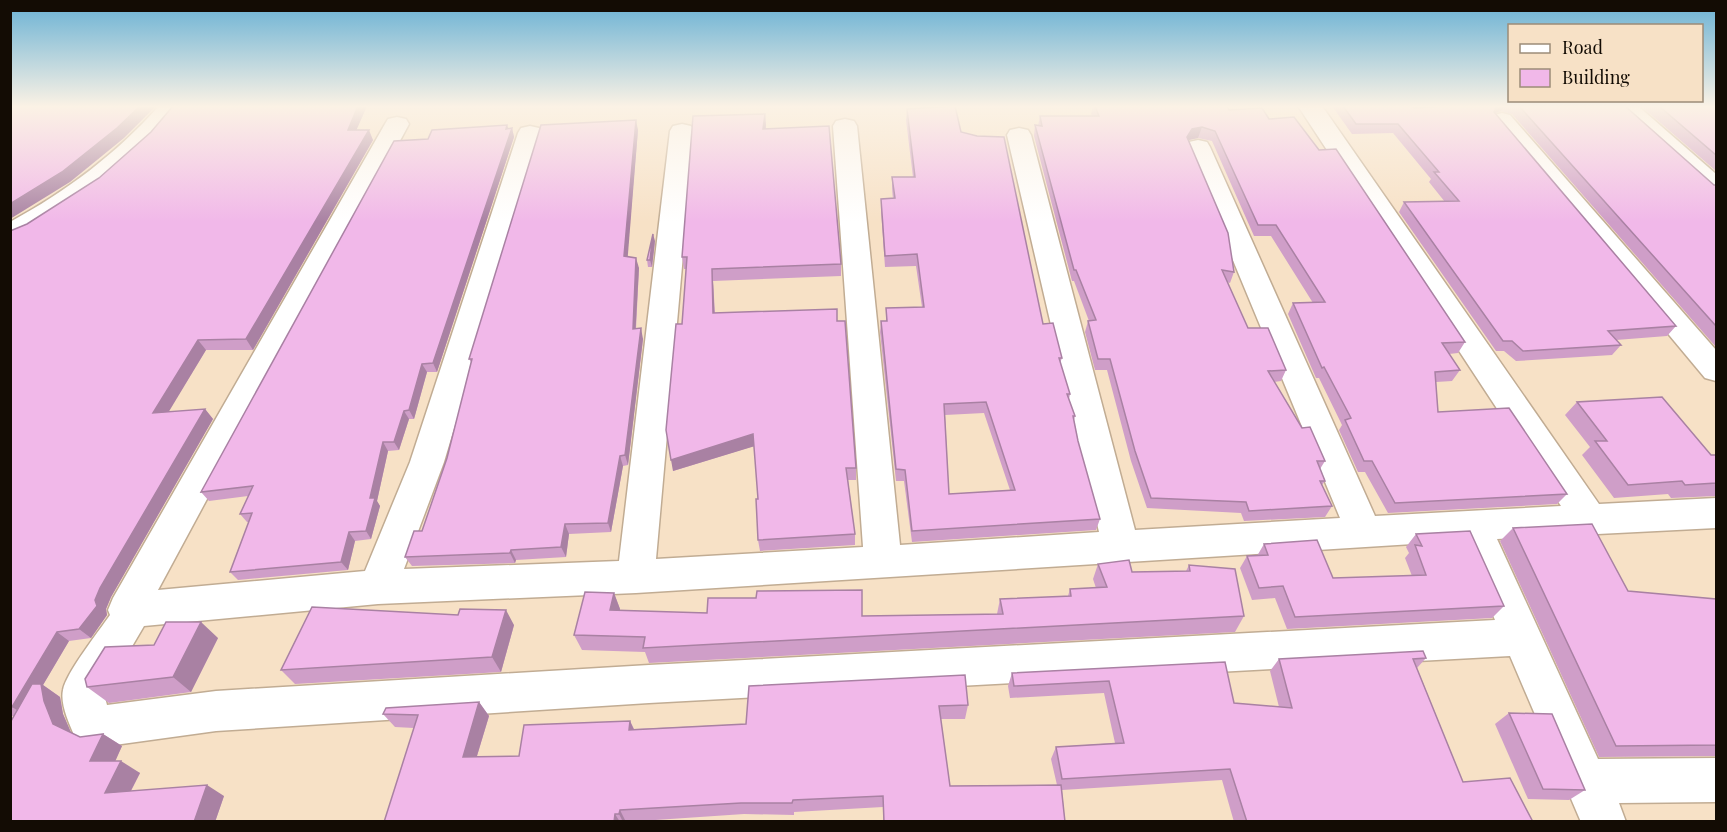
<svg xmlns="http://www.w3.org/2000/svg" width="1727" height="832" viewBox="0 0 1727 832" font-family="'Playfair Display',serif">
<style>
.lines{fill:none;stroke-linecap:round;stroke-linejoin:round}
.minor-casing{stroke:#c1ac93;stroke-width:3}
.minor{fill:#fff;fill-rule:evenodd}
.wall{fill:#cf9ec8;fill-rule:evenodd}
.shaded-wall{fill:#a981a3}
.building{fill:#f1b8e9;stroke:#a981a3;stroke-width:1.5;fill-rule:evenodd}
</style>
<rect width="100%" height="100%" fill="#f7e1c6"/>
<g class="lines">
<g class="minor-casing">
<g id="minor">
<path d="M159,106H184C150,155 99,194 48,224C36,231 24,239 10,243V222C67,191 116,154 159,106Z"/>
<path d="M1298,106H1322L1599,504L1716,498V528L1497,539L1598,759L1716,758V802L1619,803L1626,822H1581L1510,656L649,703L216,731L100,747L74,735C69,723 60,704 63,690C66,673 99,631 110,615L108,610L113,598L385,124L388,119L397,117L406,119L409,124L158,590L365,571L410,462L518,133L521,128L530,126L539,128L542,133L444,462L404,569L619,561L670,131L673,126L682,124L691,126L694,131L656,559L863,547L833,126L836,121L845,119L854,121L857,126L900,545L1099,532L1007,135L1010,130L1019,128L1028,130L1031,135L1135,530L1340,518L1186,147L1189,142L1198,140L1207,142L1210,147L1375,516L1561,506ZM1461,541L1495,620L649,665L216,691L107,705L104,694L144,626L378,604L636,593Z"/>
<polygon points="1617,106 1638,106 1716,174 1716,195 1707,193 1619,113 1615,108"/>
<polygon points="1502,113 1510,115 1716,350 1716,381 1705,378 1494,125 1490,120 1494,115"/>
</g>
</g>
<use href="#minor" class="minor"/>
</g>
<g class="wall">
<polygon points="173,106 367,106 356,130 373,140 253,350 206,350 168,412 205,409 213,419 111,597 106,609 107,615 91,638 69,641 43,685 60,697 63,714 71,733 80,737 103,734 122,746 115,761 140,773 131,791 224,796 215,822 10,822 15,716 10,716 10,231 27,224 99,178 151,132"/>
<polygon points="1093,106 1227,106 1229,110 1269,119 1465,342 1458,353 1449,354 1460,370 1452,381 1436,382 1438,412 1567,494 1557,504 1388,513 1365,472 1358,472 1339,430 1342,425 1319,378 1316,378 1288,314 1293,303 1313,303 1271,236 1254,236 1212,141 1198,138 1188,140 1234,272 1230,283 1227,282 1248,328 1286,370 1281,381 1274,382 1302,428 1325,461 1320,469 1325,481 1322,485 1332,506 1325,517 1244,521 1241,513 1147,508 1131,461 1107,370 1095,370 1085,332 1088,321 1089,321 1074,281 1072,281 1034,136 1035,125 1038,126 1040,116 1092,116 1091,114"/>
<polygon points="1332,106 1412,106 1414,108 1448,106 1625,106 1714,185 1716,185 1716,347 1512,114 1501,111 1495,113 1676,326 1667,336 1616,340 1621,345 1612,355 1516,361 1504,351 1496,351 1399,212 1404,202 1445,202 1429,182 1431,179 1393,133 1352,134"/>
<polygon points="1641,106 1716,106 1716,171"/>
<path d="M907,109L961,132L1043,324L1062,358L1060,363L1070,394L1069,399L1075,416L1074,420L1078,441L1100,519L1096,530L912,542L904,481H896L880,332L881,321H886V308L922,307L916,266L885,267L881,210V199H893L892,189V177H913L906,120ZM984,413L1010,490L949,494L945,415Z"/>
<polygon points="765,114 766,129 841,264 841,276 713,281 715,313 837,321 856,468 856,480 848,480 855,534 855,545 760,551 758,540 758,499 754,446 673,471 686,269 684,269 682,257"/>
<polygon points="512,128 514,137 437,372 427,372 414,419 409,419 399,450 388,451 377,501 380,506 371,539 355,541 348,570 238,580 230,572 249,522 247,522 240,514 248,496 209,501 201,492 428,139"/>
<polygon points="638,130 627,256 639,268 636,329 643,339 628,465 623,466 611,532 569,534 566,557 516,560 515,563 412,566 405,557 422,531 447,458 471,362 469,359"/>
<polygon points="655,241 652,267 648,267 647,260"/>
<polygon points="1577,402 1711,455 1716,455 1716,496 1671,498 1668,494 1614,498 1582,455 1590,447 1565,415"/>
<polygon points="1513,528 1628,591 1716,599 1716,756 1599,757 1500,541"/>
<polygon points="1416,534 1504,606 1492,618 1287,629 1275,598 1252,600 1240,568 1247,556 1257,556 1264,544 1333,578 1412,576 1405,558 1409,553 1406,547"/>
<polygon points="1098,564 1132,572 1186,571 1189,565 1244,616 1235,632 649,663 645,652 582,650 574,635 614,593 620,609 620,611 862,616 997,614 1000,599 1068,596 1070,589 1096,588 1093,579"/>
<polygon points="458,615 514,625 501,672 295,684 281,670"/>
<polygon points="218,638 191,692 109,703 87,687 154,645"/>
<polygon points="1426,658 1417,668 1463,782 1533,822 1234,822 1222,780 1062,790 1065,822 883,822 883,807 794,812 794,815 744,814 626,822 384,822 414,728 395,727 383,714 479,702 489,716 477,756 519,756 630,721 634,729 746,724 749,686 968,705 965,719 941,719 950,786 1057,785 1051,759 1056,747 1115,743 1104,693 1010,698 1008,686 1012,673 1225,662 1234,703 1279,707 1270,671 1279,659"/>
<polygon points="1509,713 1585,790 1569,800 1528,799 1495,724"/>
</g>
<g class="shaded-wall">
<polygon points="140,106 156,106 124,138 70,182 10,219 10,204"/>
<polygon points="358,106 367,106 352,140 348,130"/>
<polygon points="1497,106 1504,106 1501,111 1492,114"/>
<polygon points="765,114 766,125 764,141 763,129"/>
<polygon points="636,120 638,130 627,266 624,256"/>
<polygon points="507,125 510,133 512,128 514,137 437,372 433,363"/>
<polygon points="1202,127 1198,138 1189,140 1187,137 1192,129"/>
<polygon points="369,130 373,140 253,350 246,339"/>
<polygon points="653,234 655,241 652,267 650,260"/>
<polygon points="636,258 639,268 635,339 633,329"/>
<polygon points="712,269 713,281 715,325 713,313"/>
<polygon points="641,328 643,339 628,465 625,455"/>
<polygon points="198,340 206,350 162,423 153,413"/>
<polygon points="422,364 427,372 414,419 409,410"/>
<polygon points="205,409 213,419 111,597 106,609 107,615 91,638 79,629 100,588"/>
<polygon points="404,411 409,419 399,450 394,442"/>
<polygon points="753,434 755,446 673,471 671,460"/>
<polygon points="383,442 388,451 377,501 380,506 371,539 366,531 370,498"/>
<polygon points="620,456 623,466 611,532 608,523"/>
<polygon points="565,524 569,534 566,557 561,547"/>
<polygon points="349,532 355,541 348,570 341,562"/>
<polygon points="511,550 516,560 515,563 510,553"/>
<polygon points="614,593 620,609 617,626 610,610"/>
<polygon points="506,610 514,625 501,672 492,657"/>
<polygon points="201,622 218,638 191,692 173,677"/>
<polygon points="57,632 69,641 43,685 60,697 63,714 73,737 25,715 12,707"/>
<polygon points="479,702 489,716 473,769 463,757"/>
<polygon points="630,721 636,734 629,730"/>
<polygon points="103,734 122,746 110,773 90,761"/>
<polygon points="121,761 140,773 124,804 105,793"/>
<polygon points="207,785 224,796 215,822 194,822"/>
<polygon points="620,810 626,822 623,822 619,814"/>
<polygon points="615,814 620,822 614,822"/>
</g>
<g class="building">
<polygon points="10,106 140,106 117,128 62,172 10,204"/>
<polygon points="173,106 358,106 348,130 369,130 246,339 198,340 153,413 205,409 100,588 95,600 97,606 79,629 57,632 12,707 10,707 10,231 27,224 99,178 151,132"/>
<path d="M955,106L961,132L977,136L1004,137L1043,324L1053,323L1062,358H1059L1070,394H1067L1075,416H1073L1078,441L1100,519L912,531L905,470L896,469L881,321H887L886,308L924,307L917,254L885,256L881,199L895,198L892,177H915L907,109ZM986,402L1015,490L949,494L944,404Z"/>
<polygon points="1095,106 1227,106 1229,110 1262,108 1269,119 1294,117 1319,150 1336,149 1465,342 1442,343 1460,370 1435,372 1438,412 1509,408 1567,494 1395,503 1372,461 1364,461 1345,420 1351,418 1324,367 1322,368 1293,303 1325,302 1276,225 1258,225 1215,131 1202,127 1192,129 1187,137 1228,233 1234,272 1222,270 1248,328 1268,328 1286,370 1268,371 1302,428 1310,427 1325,461 1317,461 1325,481 1320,481 1332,506 1249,511 1246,502 1151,498 1135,451 1110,359 1098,359 1088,321 1096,320 1076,270 1074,270 1035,125 1042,126 1040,116 1099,116"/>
<polygon points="1343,106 1412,106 1414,108 1448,106 1497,106 1494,112 1676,326 1608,331 1621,345 1523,351 1512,341 1503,341 1404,202 1459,201 1434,172 1439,172 1398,124 1356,124"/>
<polygon points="1519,106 1625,106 1714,185 1716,185 1716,326"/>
<polygon points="1659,106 1716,106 1716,155"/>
<polygon points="765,114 763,129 829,126 841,264 712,269 713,313 837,309 837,321 845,321 856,468 846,468 855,534 758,540 756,499 758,499 753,434 671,460 666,430 676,324 682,324 687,257 682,257 693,116"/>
<polygon points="636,120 624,256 636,258 633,329 641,328 625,455 620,456 608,523 565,524 561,547 511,550 510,553 405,557 414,531 422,531 447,458 472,359 469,359 541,125"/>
<polygon points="507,125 506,129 512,128 433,363 422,364 409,410 404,411 394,442 383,442 370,498 375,498 366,531 349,532 341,562 230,572 252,513 240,514 253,486 201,492 394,141 428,139 432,130"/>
<polygon points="653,234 650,260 647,260"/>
<polygon points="1662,397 1711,455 1716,455 1716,483 1685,485 1682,481 1628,485 1595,441 1607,441 1577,402"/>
<polygon points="1592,524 1628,591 1716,599 1716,745 1616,746 1513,528"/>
<polygon points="1470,531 1504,606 1295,617 1283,586 1259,588 1247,556 1268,555 1264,544 1317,540 1333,578 1426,575 1415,545 1422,546 1416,534"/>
<polygon points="1129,560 1132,572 1190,571 1189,565 1235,569 1244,616 643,648 645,637 574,635 585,592 614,593 610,610 707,613 708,598 756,598 757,591 862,590 862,616 1003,614 1000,599 1071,596 1070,589 1107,587 1098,564"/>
<polygon points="312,607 458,615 460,609 506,610 492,657 281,670"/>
<polygon points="166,622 201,622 173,677 87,687 85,679 105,647 154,645"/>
<polygon points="1423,651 1426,658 1413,659 1463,782 1510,778 1533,822 1247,822 1230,769 1062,779 1056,747 1124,743 1109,681 1014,686 1012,673 1225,662 1234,703 1292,708 1279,659"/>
<polygon points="965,675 968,705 939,706 950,786 1061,785 1065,822 884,822 883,796 793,800 792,803 741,803 620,810 619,814 615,814 614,822 384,822 418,715 383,714 386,708 479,702 463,757 519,756 524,725 630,721 629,730 746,724 749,686"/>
<polygon points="32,684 41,684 44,701 53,724 80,737 103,734 90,761 121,761 105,793 207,785 194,822 10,822 10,723"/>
<polygon points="1509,713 1552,714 1585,790 1543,789"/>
</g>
<linearGradient id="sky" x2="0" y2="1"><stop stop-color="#68b1d4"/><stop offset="0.48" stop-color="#fbf2e5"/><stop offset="1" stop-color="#fbf2e5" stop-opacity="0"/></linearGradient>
<rect width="1727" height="222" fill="url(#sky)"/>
<rect width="1727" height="832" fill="none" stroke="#130c04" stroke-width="24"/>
<rect x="1508" y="24" width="195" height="78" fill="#f7e1c6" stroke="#9c8c78" stroke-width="1.5"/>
<rect x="1520" y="44" width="30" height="9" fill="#ffffff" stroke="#9c8c78" stroke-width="1.5"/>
<text x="1562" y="54" font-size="18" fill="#130c04">Road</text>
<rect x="1520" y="69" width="30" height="18" fill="#f1b8e9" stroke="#9c8c78" stroke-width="1.5"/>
<text x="1562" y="84" font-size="18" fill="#130c04">Building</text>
</svg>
